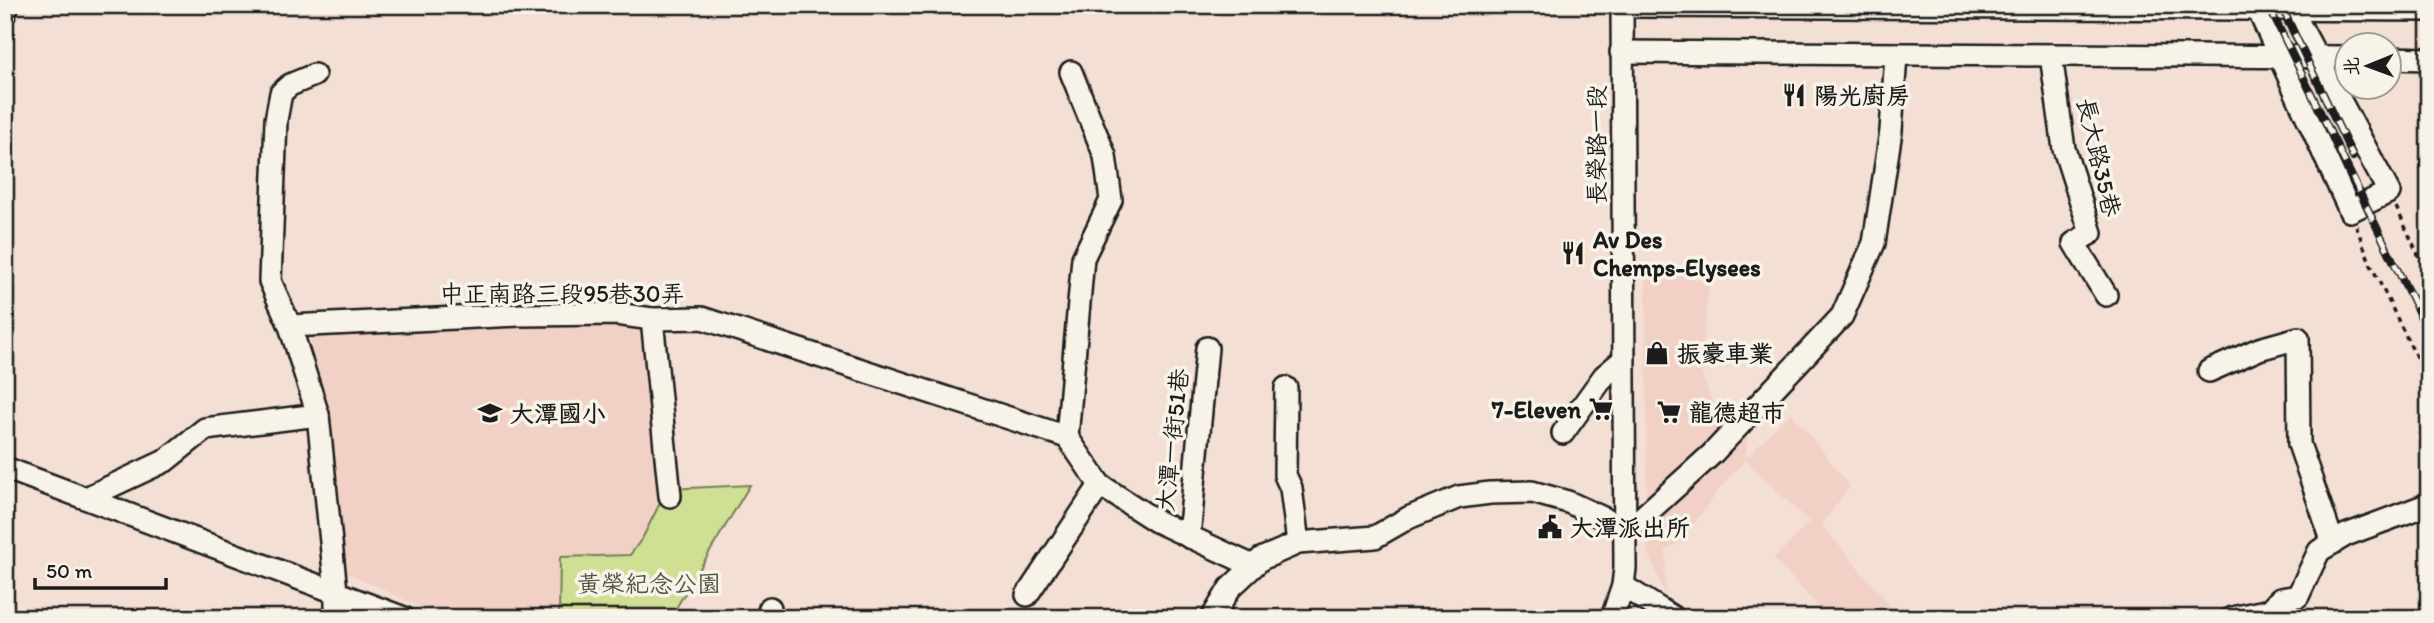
<svg xmlns="http://www.w3.org/2000/svg" width="2434" height="623" viewBox="0 0 2434 623" font-family="Itim,'LXGW WenKai TC',sans-serif">
<style>
.built{fill:#f1d1c6}
.green{fill:#cfdf93;stroke:#767e58;stroke-width:2}
.lines{fill:none;stroke-linecap:round;stroke-linejoin:round}
.minor-casing{stroke:#1c1c1c;stroke-width:26}
.path{stroke:#1c1c1c;stroke-width:3.5;stroke-dasharray:5 5;stroke-linecap:butt}
.minor{stroke:#f7f3e8;stroke-width:21}
.rail-casing{stroke:#1c1c1c;stroke-width:8}
.rail{stroke:#f7f3e8;stroke-width:5;stroke-dasharray:16;stroke-linecap:butt}
.labels{text-anchor:middle;dominant-baseline:central;stroke-width:7;stroke-linejoin:round;paint-order:stroke}
.poi-label{font-size:24px;font-weight:bold;fill:#1c1c1c;stroke:#f7f3e8;text-anchor:start}
.street-label{font-size:24px;fill:#1c1c1c;stroke:#f7f3e8}
.park-label{font-size:24px;fill:#525640;stroke:#f7f3e8}
</style>
<rect width="100%" height="100%" fill="#f3dfd4"/>
<filter id="ink" filterUnits="userSpaceOnUse"><feTurbulence type="fractalNoise" baseFrequency=".0143" numOctaves="2"/><feDisplacementMap in="SourceGraphic" scale="14" xChannelSelector="R" yChannelSelector="G"/><feConvolveMatrix kernelMatrix="1 2 1 2 8 2 1 2 1" color-interpolation-filters="sRGB"/></filter>
<g filter="url(#ink)">
<g class="built">
<polygon points="1646,261 1709,284 1700,369 1712,401 1748,431 1746,458 1791,412 1850,486 1822,525 1901,618 1819,618 1824,613 1774,559 1809,522 1745,460 1730,476 1679,543 1666,550 1665,595 1647,548"/>
<polygon points="482,325 646,327 667,489 643,537 630,555 561,557 559,618 445,618 347,573 310,337"/>
</g>
<polygon class="green" points="750,485 670,618 559,618 560,557 630,555 643,537 667,489"/>
<g class="lines">
<g class="minor-casing">
<g id="minor">
<polyline points="2256,5 2350,211 2389,192 2289,5"/>
<polyline points="1622,6 2429,10"/>
<polyline points="5,13 8,5"/>
<polyline points="1621,52 2346,57"/>
<polyline points="2051,55 2064,149 2091,233 2074,243 2106,295"/>
<polyline points="2388,58 2429,59"/>
<polyline points="314,75 290,85 281,93 276,120 270,281 290,326 318,415 336,591 336,618"/>
<polyline points="652,319 670,496"/>
<polyline points="290,326 519,315 616,314 652,319 702,318 1067,437"/>
<polyline points="2209,371 2259,349 2298,338 2299,444 2333,543"/>
<polyline points="1286,388 1285,475 1291,488 1298,543"/>
<polyline points="1563,433 1604,376 1623,360"/>
<polyline points="1067,437 1083,258 1111,200 1105,156 1071,72"/>
<polyline points="1067,437 1100,485 1156,521 1253,566"/>
<polyline points="5,468 404,618"/>
<polyline points="86,498 165,461 205,429 318,415"/>
<polyline points="1189,537 1207,348"/>
<polyline points="1623,586 1674,618"/>
<polyline points="1027,595 1100,485"/>
<polyline points="767,618 770,608"/>
<polyline points="1212,618 1230,588 1261,559 1298,543 1375,537 1408,518 1459,497 1490,493 1532,492 1568,502 1601,517 1626,532 1712,454 1842,316 1874,243 1891,131 1896,54"/>
<polyline points="1612,618 1623,586 1625,568 1622,5"/>
<polyline points="2232,618 2270,610 2280,599 2298,596 2319,551 2346,535 2429,504"/>
</g>
</g>
<g class="path">
<polyline points="2396,207 2429,278"/>
<polyline points="2356,226 2371,265 2429,383"/>
</g>
<use href="#minor" class="minor"/>
<g class="rail-casing">
<g id="rail">
<polyline points="2268,5 2429,334"/>
<polyline points="2281,5 2353,157"/>
</g>
</g>
<use href="#rail" class="rail"/>
</g>
</g>
<defs>
<g id="restaurant-bare" transform="scale(1.89)"><path d="M-5-6h1v4h1v-4h1v4h1v-4h1v5L-1.5 .5V6h-2V.5L-5-1ZM5-6V6H3V1.5H1.5Q1.5-4 5-6Z" fill="#1c1c1c" stroke="#f7f3e8" stroke-width="2.5" paint-order="stroke"/></g>
<g id="shop-bare" transform="scale(1.89)"><path d="M-5-2.5h2.3a2.7 3.5 0 0 1 5.4 0H5L5.5 6h-11ZM-1.5-2.5h3a1.5 2.3 0 0 0-3 0Z" fill="#1c1c1c" stroke="#f7f3e8" stroke-width="2.5" paint-order="stroke"/></g>
<g id="supermarket-bare" transform="scale(1.89)"><path d="M-6-5.5h2.5l.6 2H6L4.5 2H-2.5L-4.4-4H-6ZM-1.5 3.2a1.3 1.3 0 1 0 .1 0ZM3 3.2a1.3 1.3 0 1 0 .1 0Z" fill="#1c1c1c" stroke="#f7f3e8" stroke-width="2.5" paint-order="stroke"/></g>
<g id="school-bare" transform="scale(1.89)"><path d="M0-5L7-2L0 1L-7-2ZM-4 1L0 2.5L4 1V4Q0 6-4 4Z" fill="#1c1c1c" stroke="#f7f3e8" stroke-width="2.5" paint-order="stroke"/></g>
<g id="civic-bare" transform="scale(1.89)"><path d="M-.6-6.5H3V-4.5H.6V-3L4-1V1h2V6H-6V1h2V-1L-.6-3ZM-1.2 2.5V6h2.4V2.5Z" fill="#1c1c1c" stroke="#f7f3e8" stroke-width="2.5" paint-order="stroke"/></g>
</defs>
<g fill-rule="evenodd">
<use href="#restaurant-bare" x="1794" y="95"/>
<use href="#restaurant-bare" x="1573" y="253"/>
<use href="#shop-bare" x="1657" y="353"/>
<use href="#supermarket-bare" x="1601" y="409"/>
<use href="#supermarket-bare" x="1669" y="412"/>
<use href="#school-bare" x="490" y="413"/>
<use href="#civic-bare" x="1550" y="527"/>
</g>
<g class="labels">
<g class="poi-label">
<text x="1814" y="95">陽光廚房</text>
<text x="1593" y="239">Av Des<tspan x="1593" dy="28">Chemps-Elysees</tspan></text>
<text x="1677" y="353">振豪車業</text>
<text x="1581" y="409" text-anchor="end">7-Eleven</text>
<text x="1689" y="412">龍德超市</text>
<text x="510" y="413">大潭國小</text>
<text x="1570" y="527">大潭派出所</text>
</g>
<g class="street-label">
<text transform="translate(1596 145) rotate(-90)">長榮路一段</text>
<text transform="translate(2099 157) rotate(77)">長大路35巷</text>
<text x="562" y="293">中正南路三段95巷30弄</text>
<text transform="translate(1172 440) rotate(-84)">大潭一街51巷</text>
</g>
<g class="park-label">
<text x="649" y="583">黃榮紀念公園</text>
</g>
</g>
<rect width="2434" height="623" fill="none" stroke="#f7f3e8" stroke-width="28"/>
<rect x="14" y="14" width="2406" height="595" fill="none" stroke="#1c1c1c" stroke-width="2.5" filter="url(#ink)"/>
<g transform="translate(2368 66) rotate(269)"><circle r="33" fill="#f7f3e8" stroke="#9f9d96" stroke-width="2"/>
<path d="M0-5L12 26L0 18L-12 26Z" fill="#1c1c1c"/>
<text y="-10" font-size="19" font-weight="bold" text-anchor="middle" fill="#1c1c1c">北</text>
</g>
<path d="M35 578v10h131v-10" fill="none" stroke="#1c1c1c" stroke-width="3.5"/>
<text x="46" y="578" font-size="21" fill="#1c1c1c" stroke="#f7f3e8" stroke-width="5" paint-order="stroke">50 m</text>
</svg>
